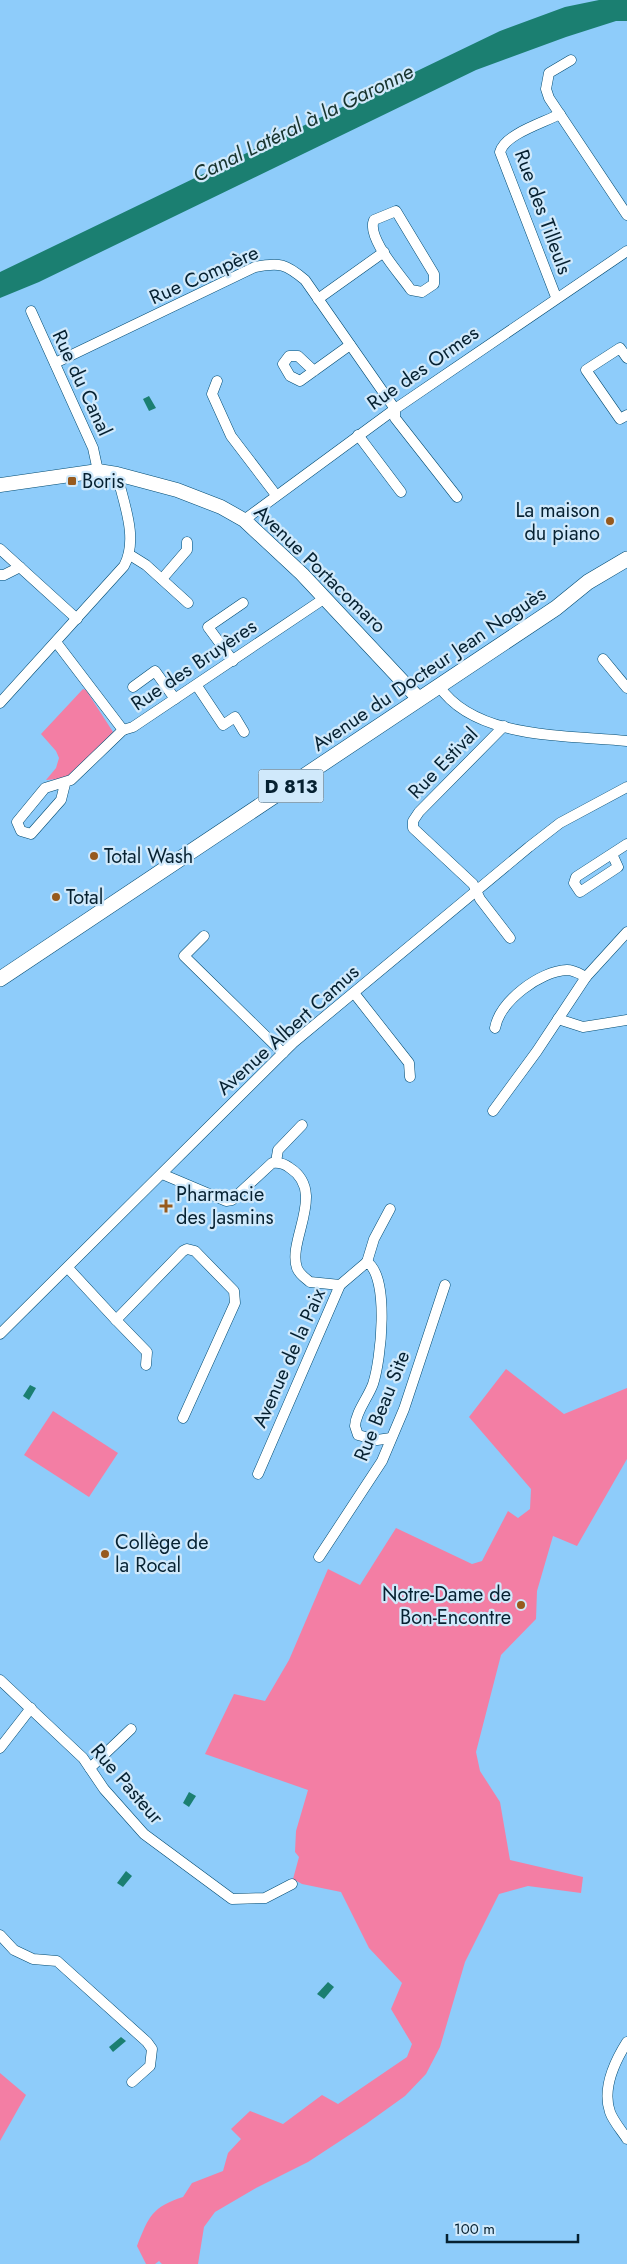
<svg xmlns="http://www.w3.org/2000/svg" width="627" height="2264" viewBox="0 0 627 2264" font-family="Jost,sans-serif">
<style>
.green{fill:#f37ea4}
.water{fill:#1b7f71}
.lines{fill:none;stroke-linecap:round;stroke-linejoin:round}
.street-casing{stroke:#014a71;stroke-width:11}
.secondary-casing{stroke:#014a71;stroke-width:15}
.primary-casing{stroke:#014a71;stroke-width:16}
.street{stroke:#fff;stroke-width:10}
.secondary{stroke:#fff;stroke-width:14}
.primary{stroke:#fff;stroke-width:15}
.poi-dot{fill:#975a1d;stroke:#d0e9fb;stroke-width:2}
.labels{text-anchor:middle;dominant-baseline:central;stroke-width:4.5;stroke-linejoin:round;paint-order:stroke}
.shield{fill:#d0e9fb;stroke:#435d6e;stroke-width:1}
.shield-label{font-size:19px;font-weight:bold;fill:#062131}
.street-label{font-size:20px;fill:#062131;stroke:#d0e9fb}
.poi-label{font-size:20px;fill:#062131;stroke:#d0e9fb;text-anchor:start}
.water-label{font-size:21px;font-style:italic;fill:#18342f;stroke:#d0e9fb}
</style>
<rect width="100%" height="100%" fill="#8eccfa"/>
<g class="green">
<polygon points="83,689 86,690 113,732 69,778 46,780 56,768 59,758 56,751 41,734"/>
<path d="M506,1369L564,1414L627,1388V1459L577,1546L553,1536L537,1591L536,1619L501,1655L476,1752L480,1771L500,1802L510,1860L583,1877L581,1893L528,1886L499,1894L465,1962L440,2047L426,2074L405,2096L366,2124L308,2162L256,2188L215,2212L204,2227L198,2264H162L159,2261L155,2264H146L137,2246C149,2216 152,2207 183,2197L192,2183L223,2171L228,2153L241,2139L231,2129L250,2111L283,2124L322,2095L338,2104L407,2057L412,2044L391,2009L402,1983L369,1948L341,1892L302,1884L293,1879L299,1857L295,1852L296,1831L308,1790L205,1754L234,1694L265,1701L289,1660L328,1569L360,1585L396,1528L472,1564L482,1561L508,1511L518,1518L530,1509L531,1489L469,1417Z"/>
<polygon points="53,1411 118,1453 89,1497 24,1455"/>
<polygon points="0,2073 26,2095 0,2141"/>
</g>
<g class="water">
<polygon points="599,0 627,0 627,21 616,21 566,37 476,70 39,282 0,298 0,272 500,31 565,7"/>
<polygon points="149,396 156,408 149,411 143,399"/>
<polygon points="30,1385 36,1388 29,1400 23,1396"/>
<polygon points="189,1792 196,1796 189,1807 183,1803"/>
<polygon points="126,1871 132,1876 123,1887 117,1883"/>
<polygon points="328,1982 334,1987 324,1999 317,1994"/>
<polygon points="121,2037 126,2041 113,2052 109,2047"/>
</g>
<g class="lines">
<g class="street-casing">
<g id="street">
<polyline points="571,60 549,73 546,89 549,98 627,215"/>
<path d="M396,211L434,274V284L422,292L411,290C401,275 366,238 374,220Z"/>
<path d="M556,297L500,152C505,134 543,123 560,114"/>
<polyline points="318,299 384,252"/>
<polyline points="31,311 93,448 98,471"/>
<polyline points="627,358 620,348 586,370 620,419 627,415"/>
<path d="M55,363L255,267C280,262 286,264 305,280L395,409V418L457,497"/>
<polyline points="314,371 298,356 289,356 283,364 290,376 300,381 350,345"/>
<polyline points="217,381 212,394 231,436 276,495"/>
<polyline points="358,435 401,492"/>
<polyline points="244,520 395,409 627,251"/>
<polyline points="0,549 77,619"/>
<polyline points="130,555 146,565 188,603"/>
<polyline points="0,575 4,575 20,567"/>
<polyline points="162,579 187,550 187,542"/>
<polyline points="56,642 123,730 133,727 325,598"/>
<polyline points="603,659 627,688"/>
<polyline points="233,661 208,627 243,603"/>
<polyline points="197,686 223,725 235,717 244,732"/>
<path d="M439,686C475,740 569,735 627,741"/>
<polyline points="133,687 155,671 175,699"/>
<path d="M0,703L124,566C139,538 123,502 117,474"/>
<polyline points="504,726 419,812 413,821 413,828 473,884 480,899 510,938"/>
<polyline points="65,784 61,800 31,834 21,831 17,822 45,788 71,780 123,730"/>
<polyline points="612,854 618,867 580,892 574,883 576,877 627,844"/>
<polyline points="204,936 184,956 283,1053"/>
<polyline points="354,993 409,1063 410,1077"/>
<polyline points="558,1019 583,1027 627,1020"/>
<path d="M495,1028C500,1001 540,971 567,970C574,970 580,974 586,977"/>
<polyline points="493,1111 537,1051 586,977 627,932"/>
<polyline points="276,1162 278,1150 302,1125"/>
<path d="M162,1174L226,1201L232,1200L272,1163C278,1162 285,1164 290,1168C327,1192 287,1240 297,1268C299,1274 305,1278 310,1282L340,1285"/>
<polyline points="367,1262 374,1239 390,1209"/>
<polyline points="68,1268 116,1320 183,1251 187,1249 195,1251 234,1291 235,1303 183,1418"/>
<polyline points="116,1320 147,1352 146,1365"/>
<polyline points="0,1334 293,1043 529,847 560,823 627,787"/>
<path d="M258,1474L340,1285L367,1262C390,1277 381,1360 373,1384C368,1398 356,1411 355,1426L358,1435L377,1440L391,1438"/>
<polyline points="319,1557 382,1461 404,1409 445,1285"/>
<polyline points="0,1680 83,1758 104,1789 144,1834 232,1899 265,1898 292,1884"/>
<polyline points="0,1748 31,1708"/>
<polyline points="90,1768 131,1729"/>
<polyline points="0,1935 14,1950 33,1959 57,1961 147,2042 152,2049 150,2066 132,2082"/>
<path d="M627,2042C615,2061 602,2089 610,2112C613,2121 622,2131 627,2139"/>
</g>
</g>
<g class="secondary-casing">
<polyline id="secondary" points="0,485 98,471 117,474 177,490 221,507 244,520 302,574 419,699"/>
</g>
<g class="primary-casing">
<polyline id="primary" points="0,979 556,608 588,582 627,559"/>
</g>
<use href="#street" class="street"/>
<use href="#secondary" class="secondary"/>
<use href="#primary" class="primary"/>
</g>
<g class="poi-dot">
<rect x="67" y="476" width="10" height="10" rx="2.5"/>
<circle cx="610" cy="521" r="5"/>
<circle cx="94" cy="856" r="5"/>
<circle cx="56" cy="897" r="5"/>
<path d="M163.5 1198.5h5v5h5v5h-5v5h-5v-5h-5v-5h5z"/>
<circle cx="105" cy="1554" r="5"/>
<circle cx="521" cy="1605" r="5"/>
</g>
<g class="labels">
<rect class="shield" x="258.5" y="769.5" width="65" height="33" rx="4"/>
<g class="shield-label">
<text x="291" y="786">D 813</text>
</g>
<g class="street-label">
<text transform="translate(543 212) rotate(70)">Rue des Tilleuls</text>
<text transform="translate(204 275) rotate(-24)">Rue Compère</text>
<text transform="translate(423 368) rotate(-35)">Rue des Ormes</text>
<text transform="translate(82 383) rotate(65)">Rue du Canal</text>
<text transform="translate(320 569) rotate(44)">Avenue Portacomaro</text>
<text transform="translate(194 665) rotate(-34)">Rue des Bruyères</text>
<text transform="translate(429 669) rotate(-34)">Avenue du Docteur Jean Noguès</text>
<text transform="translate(443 763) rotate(-46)">Rue Estival</text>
<text transform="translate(288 1030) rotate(-42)">Avenue Albert Camus</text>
<text transform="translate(289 1358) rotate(-66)">Avenue de la Paix</text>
<text transform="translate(382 1406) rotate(-68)">Rue Beau Site</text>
<text transform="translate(127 1784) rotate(49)">Rue Pasteur</text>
</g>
<g class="poi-label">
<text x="82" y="481">Boris</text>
<text x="600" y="510" text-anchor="end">La maison<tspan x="600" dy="23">du piano</tspan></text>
<text x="104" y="856">Total Wash</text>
<text x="66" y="897">Total</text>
<text x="176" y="1194">Pharmacie<tspan x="176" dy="23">des Jasmins</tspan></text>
<text x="115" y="1542">Collège de<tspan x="115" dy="23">la Rocal</tspan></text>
<text x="511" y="1594" text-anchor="end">Notre-Dame de<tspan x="511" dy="23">Bon-Encontre</tspan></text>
</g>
<g class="water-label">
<text transform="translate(303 123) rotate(-26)">Canal Latéral à la Garonne</text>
</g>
</g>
<path d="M447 2234v8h131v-8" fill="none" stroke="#062131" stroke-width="2.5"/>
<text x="454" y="2234" font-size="15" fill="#062131" stroke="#d0e9fb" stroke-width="4" paint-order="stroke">100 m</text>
</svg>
